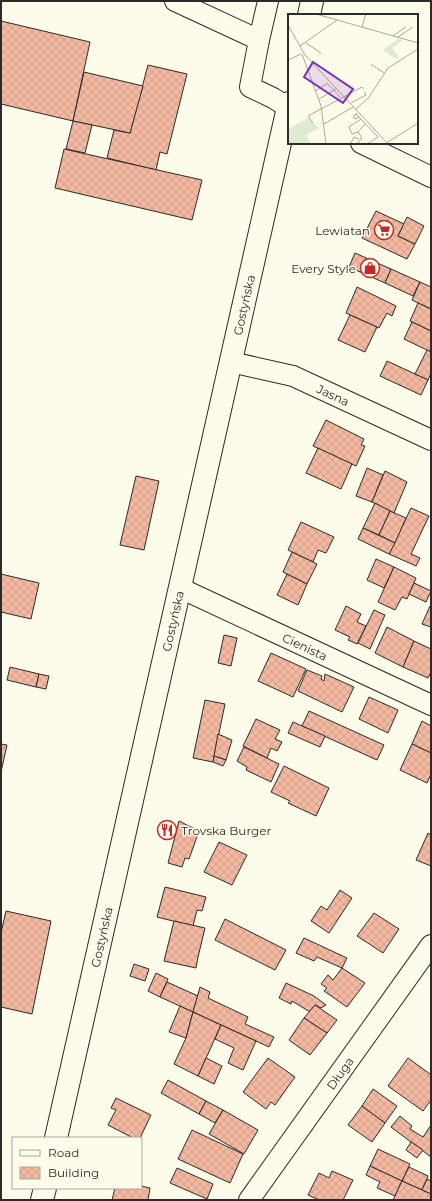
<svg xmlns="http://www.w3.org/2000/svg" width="432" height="1201" viewBox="0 0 432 1201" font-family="Montserrat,sans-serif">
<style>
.building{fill:url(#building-cross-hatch);stroke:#2b2b2b}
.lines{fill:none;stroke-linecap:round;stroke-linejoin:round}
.minor-casing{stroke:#2b2b2b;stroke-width:22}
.secondary-casing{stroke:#2b2b2b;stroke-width:24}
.minor{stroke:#fdfbea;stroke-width:20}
.secondary{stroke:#fdfbea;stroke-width:22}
.labels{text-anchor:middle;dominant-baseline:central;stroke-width:3;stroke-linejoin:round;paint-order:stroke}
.poi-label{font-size:12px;fill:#2b2b2b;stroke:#fdfbea;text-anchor:end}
.street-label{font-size:12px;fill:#2b2b2b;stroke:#fdfbea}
.inset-road{fill:none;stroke:#a9a89e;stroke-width:1}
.view{fill:#7b2cbf;fill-opacity:0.15;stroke:#7b2cbf;stroke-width:2}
.inset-edge{fill:none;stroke:#2b2b2b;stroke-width:2}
</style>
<defs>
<pattern id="building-cross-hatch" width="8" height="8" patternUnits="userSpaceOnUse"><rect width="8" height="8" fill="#f2b8a0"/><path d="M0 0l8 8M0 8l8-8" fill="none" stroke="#d09e8a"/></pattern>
</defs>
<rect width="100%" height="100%" fill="#fdfbea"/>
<g class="building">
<polygon points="1,21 90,42 73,121 1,104"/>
<polygon points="148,65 187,74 167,154 160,152 156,170 107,158 114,130 130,133"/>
<polygon points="84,72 143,86 130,133 73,121"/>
<polygon points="73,121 92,125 85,153 66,149"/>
<polygon points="64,149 202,180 192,220 55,188"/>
<polygon points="376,211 404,224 398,236 415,244 407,259 362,238"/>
<polygon points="407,217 424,226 415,244 398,236"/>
<polygon points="355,253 391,269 385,283 349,267"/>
<polygon points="391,269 420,282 413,296 385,283"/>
<polygon points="420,282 431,287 431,309 412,300"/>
<polygon points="357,287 396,306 392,316 387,313 379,328 346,313"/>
<polygon points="418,303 431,309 431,331 410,321"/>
<polygon points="350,315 377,327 365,352 338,340"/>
<polygon points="412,322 431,331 431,352 404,339"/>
<polygon points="427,350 431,352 431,373 428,380 415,374"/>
<polygon points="387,361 428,380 421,395 380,376"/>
<polygon points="326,420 364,439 361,445 365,446 356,466 313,446"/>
<polygon points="318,448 352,464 341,489 306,473"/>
<polygon points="367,468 383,475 372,502 356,496"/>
<polygon points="385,471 407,482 394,513 372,502"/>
<polygon points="136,476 159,481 144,550 120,545"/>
<polygon points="375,503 390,511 379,535 363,528"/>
<polygon points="411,508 429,516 411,554 420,558 416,566 389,554"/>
<polygon points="390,511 406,518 395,543 379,535"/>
<polygon points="301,522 334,537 326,553 318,550 313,562 288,550"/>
<polygon points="363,528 395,543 389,554 358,539"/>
<polygon points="292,552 317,564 307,584 283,572"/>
<polygon points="376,559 394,567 384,588 367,580"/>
<polygon points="394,567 416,578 407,599 402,597 395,610 378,602"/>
<polygon points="1,574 39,583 31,619 1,612"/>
<polygon points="287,574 307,584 298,605 277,595"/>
<polygon points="414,583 431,591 426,602 409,594"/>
<polygon points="346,606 361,614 357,622 366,626 357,644 348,640 350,637 335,630"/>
<polygon points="430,606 431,607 431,627 422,624"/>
<polygon points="374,610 385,615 370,649 358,643"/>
<polygon points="387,627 414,641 403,667 375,653"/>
<polygon points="224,635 237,638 231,666 218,663"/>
<polygon points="414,641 431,649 431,672 428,678 403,667"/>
<polygon points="271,653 306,669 293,697 258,681"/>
<polygon points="10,667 39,674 36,687 7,680"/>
<polygon points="307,670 322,676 321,679 324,681 325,674 354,687 342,712 298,691"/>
<polygon points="39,674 49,676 46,689 36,687"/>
<polygon points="369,697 398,710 388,733 359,719"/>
<polygon points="205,700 225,704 213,762 193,758"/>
<polygon points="309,711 384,745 377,760 302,726"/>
<polygon points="256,719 280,730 275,739 282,742 277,751 271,748 267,758 243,746"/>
<polygon points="422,721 431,726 431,753 412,744"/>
<polygon points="293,722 325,736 320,747 288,733"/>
<polygon points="218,734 232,740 226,760 214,756"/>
<polygon points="1,744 7,745 1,772"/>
<polygon points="412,744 431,753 431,774 427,783 400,770"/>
<polygon points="244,747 279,764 271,782 246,770 247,767 237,761"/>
<polygon points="214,756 226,760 223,766 213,762"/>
<polygon points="284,766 329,788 316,816 288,803 290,801 271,792"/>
<polygon points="179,821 199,831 189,859 185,858 182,867 168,863"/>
<polygon points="428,833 431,835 431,866 416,860"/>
<polygon points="219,842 247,855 232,885 204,872"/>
<polygon points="165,887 206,897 202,911 197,910 193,926 157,917"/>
<polygon points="340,890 352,898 329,933 311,921 321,906 327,910"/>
<polygon points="6,911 51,921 32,1014 1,1007 1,933"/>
<polygon points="374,913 399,929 383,953 357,936"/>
<polygon points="225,919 286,950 275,970 215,940"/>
<polygon points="174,921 205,928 198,957 196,968 164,961"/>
<polygon points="304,938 347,958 342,968 317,957 314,961 296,953"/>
<polygon points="134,964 149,969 145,981 130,976"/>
<polygon points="342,968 365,983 347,1007 324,991 327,988 321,984 328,975 333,980"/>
<polygon points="156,973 168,979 160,997 148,991"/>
<polygon points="167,982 198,996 193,1012 160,997"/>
<polygon points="286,983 314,996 326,1005 321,1008 315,1005 310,1012 292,1001 291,1004 279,998"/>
<polygon points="200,987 210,992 208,998 248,1017 245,1024 274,1037 269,1047 193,1012"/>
<polygon points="315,1005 337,1020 327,1033 304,1018"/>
<polygon points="180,1006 193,1012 186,1038 169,1032"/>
<polygon points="193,1012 221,1025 198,1076 174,1064 186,1038"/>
<polygon points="304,1018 327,1033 310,1055 289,1040"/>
<polygon points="221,1025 256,1041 243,1070 228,1063 234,1048 215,1039"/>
<polygon points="206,1058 222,1066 214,1084 198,1076"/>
<polygon points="268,1058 295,1077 275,1105 271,1102 266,1109 243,1092"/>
<polygon points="408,1058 430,1074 431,1073 431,1100 423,1111 388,1086"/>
<polygon points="168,1080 206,1101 199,1114 161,1093"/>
<polygon points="373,1089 397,1106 385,1123 362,1106"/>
<polygon points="116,1098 151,1115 140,1138 133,1138 108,1125 116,1110 111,1108"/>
<polygon points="206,1101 223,1110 215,1123 199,1114"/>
<polygon points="362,1106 385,1123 372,1142 348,1125"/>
<polygon points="223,1110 258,1130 244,1154 209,1134"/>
<polygon points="400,1116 412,1126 410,1129 423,1137 431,1125 431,1157 391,1127"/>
<polygon points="192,1130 243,1154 230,1183 178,1159"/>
<polygon points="411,1142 423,1150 417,1158 406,1150"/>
<polygon points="378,1149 410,1164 402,1181 370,1166"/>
<polygon points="370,1166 402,1181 395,1196 377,1188 380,1182 366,1175"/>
<polygon points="409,1167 428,1176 422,1190 402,1181"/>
<polygon points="177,1168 213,1184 207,1199 170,1183"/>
<polygon points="332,1171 353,1180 343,1200 319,1200 308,1195 319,1173 329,1178"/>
<polygon points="427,1179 431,1181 431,1194 422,1190"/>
<polygon points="402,1181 431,1194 431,1200 393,1200"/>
<polygon points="141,1186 150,1188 148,1200 112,1200 115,1188 141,1188"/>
</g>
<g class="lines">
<g class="minor-casing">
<g id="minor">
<polyline points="175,1 259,40 250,87 273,98 289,108"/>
<polyline points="259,40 268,1"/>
<polyline points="361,143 431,177"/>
<path id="s1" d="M231,362L293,376L431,440"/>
<path id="s2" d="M180,588L431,705"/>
<path id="s3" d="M249,1200L431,945"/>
</g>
</g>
<g class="secondary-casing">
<g id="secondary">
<polyline points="309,15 312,1"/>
<path id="s4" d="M56,1138L289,103"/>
<polyline points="42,1200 45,1188"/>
</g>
</g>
<use href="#minor" class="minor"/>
<use href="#secondary" class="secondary"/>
</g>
<defs>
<g id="supermarket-ring" transform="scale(1)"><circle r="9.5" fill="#fdfbea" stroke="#c62828" stroke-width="1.5"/><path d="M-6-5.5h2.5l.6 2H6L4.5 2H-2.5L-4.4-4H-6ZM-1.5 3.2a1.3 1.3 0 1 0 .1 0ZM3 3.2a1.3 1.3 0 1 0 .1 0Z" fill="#c62828"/></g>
<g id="shop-ring" transform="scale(1)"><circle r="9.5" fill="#fdfbea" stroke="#c62828" stroke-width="1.5"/><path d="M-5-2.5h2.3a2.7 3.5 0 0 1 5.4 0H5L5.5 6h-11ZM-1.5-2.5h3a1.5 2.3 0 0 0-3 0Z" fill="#c62828"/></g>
<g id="restaurant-ring" transform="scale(1)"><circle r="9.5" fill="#fdfbea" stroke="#c62828" stroke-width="1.5"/><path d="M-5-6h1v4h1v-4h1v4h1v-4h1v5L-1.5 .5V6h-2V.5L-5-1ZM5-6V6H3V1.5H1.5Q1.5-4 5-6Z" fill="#c62828"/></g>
</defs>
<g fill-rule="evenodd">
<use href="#supermarket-ring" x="384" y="230"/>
<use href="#shop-ring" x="370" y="268"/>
<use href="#restaurant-ring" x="167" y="830"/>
</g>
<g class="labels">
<g class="poi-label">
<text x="370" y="230">Lewiatan</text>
<text x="356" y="268">Every Style</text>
<text x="181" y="830" text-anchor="start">Trovska Burger</text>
</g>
<g class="street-label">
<text stroke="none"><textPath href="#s4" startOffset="854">Gostyńska</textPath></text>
<text stroke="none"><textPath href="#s1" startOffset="108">Jasna</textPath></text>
<text stroke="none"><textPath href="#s4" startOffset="530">Gostyńska</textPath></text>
<text stroke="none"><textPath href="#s2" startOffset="138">Cienista</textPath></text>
<text stroke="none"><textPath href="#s4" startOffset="206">Gostyńska</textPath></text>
<text stroke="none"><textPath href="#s3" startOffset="156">Długa</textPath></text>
</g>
</g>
<g transform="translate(288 14)">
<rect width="130" height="130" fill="#fdfbea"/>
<path d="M110,25L115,26L104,34L111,43L108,45L95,36ZM20,104L31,114L18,121L23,130H0V115Z" fill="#deebd1"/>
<path class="inset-road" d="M28,0L130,29M0,11L17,41L100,130M74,13L78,0M105,22L118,13M110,23L125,13M18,29L33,39M12,32L49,6M14,40L33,92L38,130M0,46L13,40M83,50L96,59M39,69L52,83M27,77L40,69M31,85L48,75M63,89L78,81L76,78M67,96L81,83L100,54L130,35M69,99L65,103L67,105L71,103M68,100L90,123L79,130M25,109L20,102L74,73L76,75M36,110L65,93M70,118L64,120L61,113L73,105M63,129L66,123L71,125M69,130L74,124L70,118L77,110M97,130L130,109"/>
<path class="view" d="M25,48L65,75L55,89L16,63Z"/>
<rect width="130" height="130" class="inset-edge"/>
</g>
<rect width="432" height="1201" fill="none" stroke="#2b2b2b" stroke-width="4"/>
<rect x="12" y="1137" width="130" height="52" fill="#fdfbea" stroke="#a9a89e"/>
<rect x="20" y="1150" width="20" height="6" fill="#fdfbea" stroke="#a9a89e"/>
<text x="48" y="1157" font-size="12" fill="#2b2b2b">Road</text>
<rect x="20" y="1167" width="20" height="12" fill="url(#building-cross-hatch)" stroke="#a9a89e"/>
<text x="48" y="1177" font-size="12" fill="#2b2b2b">Building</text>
</svg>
